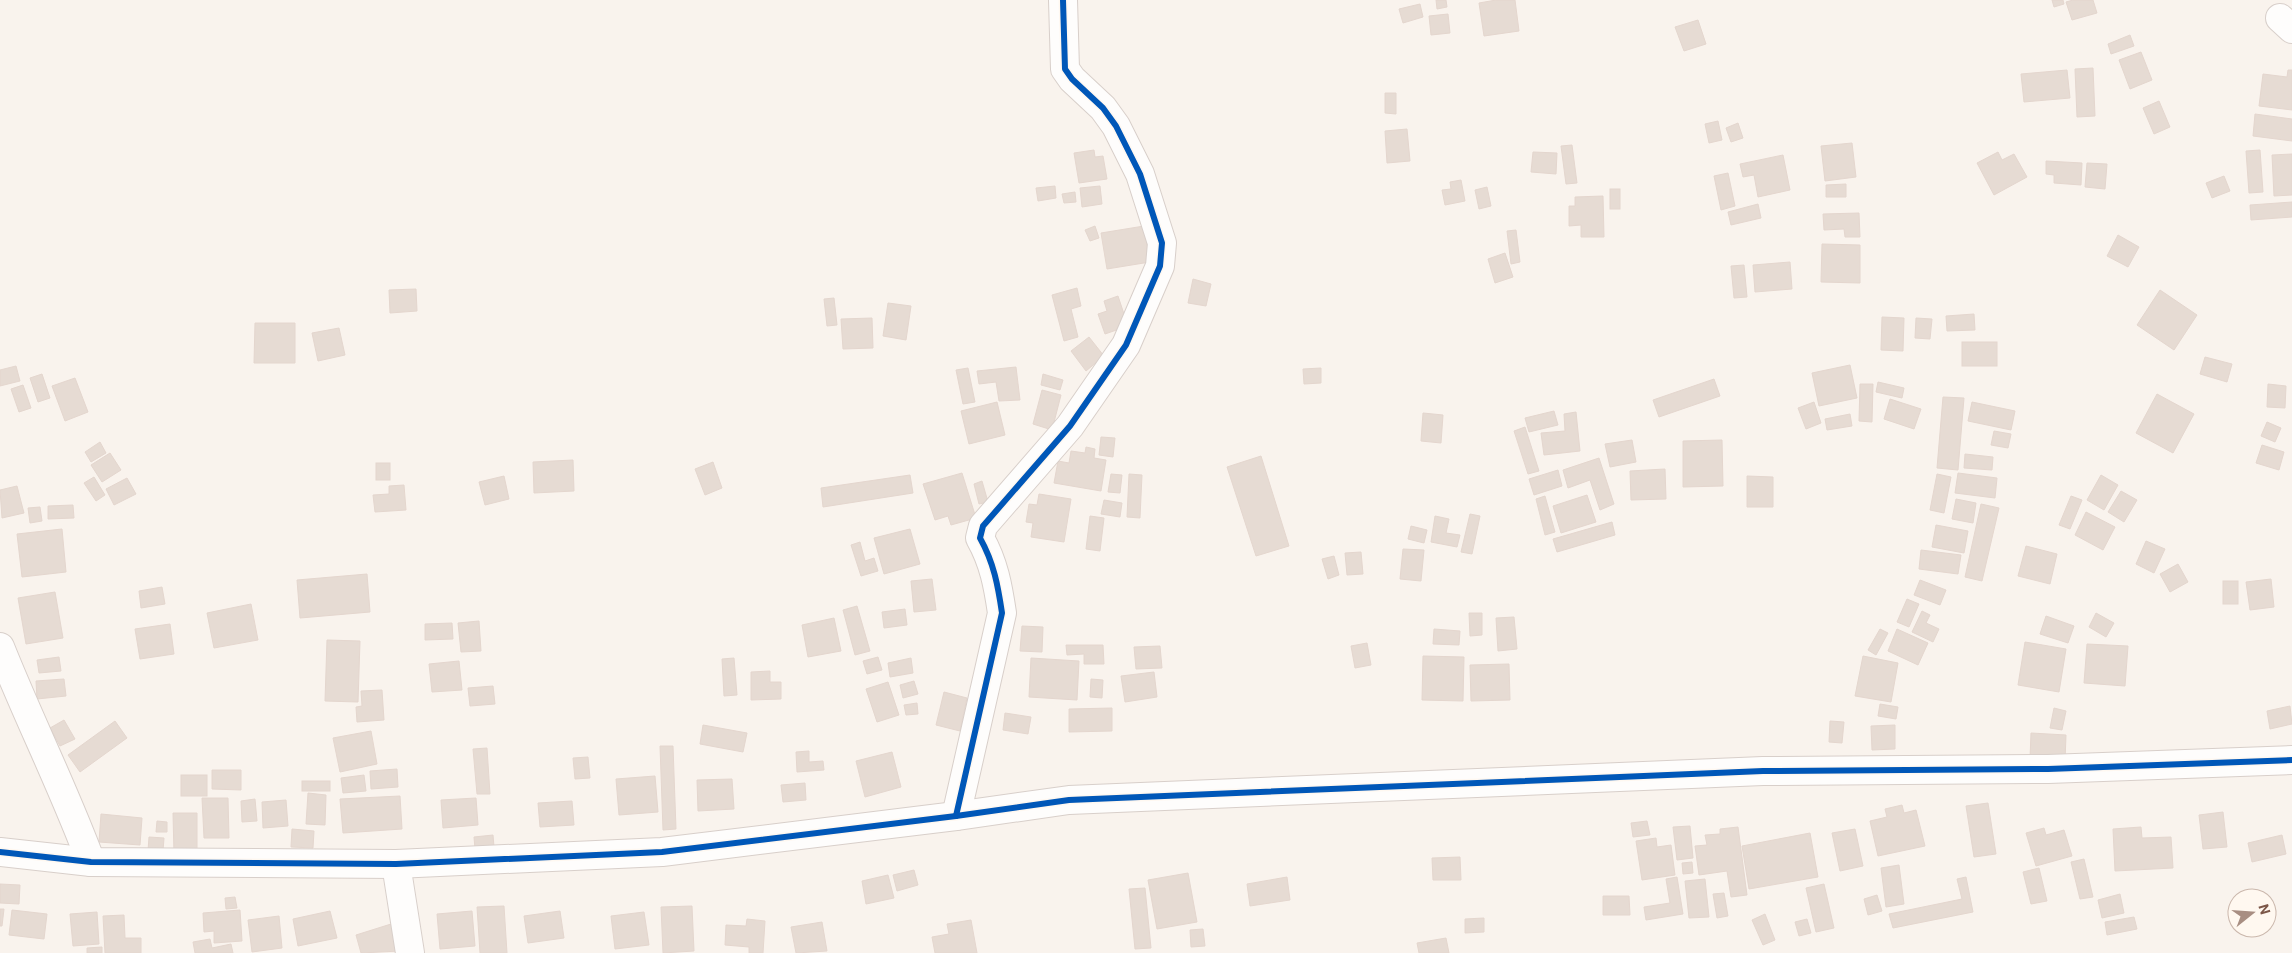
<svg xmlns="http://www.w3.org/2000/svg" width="2292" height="953" viewBox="0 0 2292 953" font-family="Roboto,sans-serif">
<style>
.building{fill:#e6dbd3;stroke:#e4d6ce}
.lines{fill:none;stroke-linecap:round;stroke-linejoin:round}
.minor-casing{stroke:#d8cfca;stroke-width:30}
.minor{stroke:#fefdfc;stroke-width:28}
.cycleway-casing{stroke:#fff8f0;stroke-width:9}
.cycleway{stroke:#0057b8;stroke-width:6}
</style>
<rect width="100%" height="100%" fill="#f9f3ed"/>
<g class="building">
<polygon points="1436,0 1446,0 1447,7 1437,9"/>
<polygon points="1496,0 1515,0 1519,31 1484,36 1479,3"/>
<polygon points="2052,0 2063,0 2064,4 2054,7"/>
<polygon points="2073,0 2093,0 2097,13 2072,20 2066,2"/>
<polygon points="1420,4 1423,17 1403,23 1399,9"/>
<polygon points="1448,14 1450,33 1431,35 1429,16"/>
<polygon points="1698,20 1706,44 1684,51 1675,27"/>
<polygon points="2130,35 2134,46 2111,54 2108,44"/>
<polygon points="2141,52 2152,80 2130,89 2119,60"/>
<polygon points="2093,68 2095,116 2077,117 2075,69"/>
<polygon points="2067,70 2070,98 2024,102 2021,74"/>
<polygon points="2288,70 2292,70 2292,110 2259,106 2263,74 2287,77"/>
<polygon points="1385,93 1396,93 1396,114 1385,113"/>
<polygon points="2159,101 2170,127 2154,134 2143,108"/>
<polygon points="2255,114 2292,119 2292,141 2253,136"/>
<polygon points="1718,121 1722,140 1709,143 1705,124"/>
<polygon points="1738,123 1743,138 1731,142 1726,128"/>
<polygon points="1407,129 1410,161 1387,163 1385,131"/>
<polygon points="1852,143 1856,177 1825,181 1821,146"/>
<polygon points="1572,145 1577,183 1566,184 1561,146"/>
<polygon points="1094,150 1095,157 1103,156 1107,179 1079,183 1074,153"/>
<polygon points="2260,150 2263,192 2249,193 2246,151"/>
<polygon points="1533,152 1557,153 1556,174 1531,172"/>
<polygon points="1998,152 2002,160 2014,154 2027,177 1994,195 1977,163"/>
<polygon points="2292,154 2292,195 2274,196 2272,155"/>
<polygon points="1783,155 1790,190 1758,197 1754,175 1743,177 1740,164"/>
<polygon points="2046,161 2082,163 2081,185 2054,183 2054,175 2046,174"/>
<polygon points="2087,163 2107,164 2105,189 2085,187"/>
<polygon points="1728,173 1735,206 1721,210 1714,176"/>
<polygon points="2224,176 2230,191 2212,198 2206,183"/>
<polygon points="1461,180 1465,201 1445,205 1442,190 1451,189 1450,182"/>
<polygon points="1846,184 1846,197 1826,197 1826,185"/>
<polygon points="1055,186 1056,198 1038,201 1036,188"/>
<polygon points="1100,186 1102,204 1082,207 1080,188"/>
<polygon points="1487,187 1491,206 1479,209 1475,190"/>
<rect x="1610" y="189" width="10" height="20"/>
<polygon points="1075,192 1076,202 1064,203 1062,194"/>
<polygon points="1603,196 1604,237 1581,237 1581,225 1569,226 1569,206 1575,206 1575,197"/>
<polygon points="2292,202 2292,217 2251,220 2250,205"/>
<polygon points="1758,204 1761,218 1731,225 1728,212"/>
<polygon points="1859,213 1860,237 1845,237 1844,229 1824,230 1823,214"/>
<polygon points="1095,226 1099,238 1090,241 1085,230"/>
<polygon points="1144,226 1150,262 1107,269 1101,233"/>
<polygon points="1516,230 1520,262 1511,264 1507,231"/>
<polygon points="2118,235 2139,247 2128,267 2107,256"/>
<polygon points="1822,244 1860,245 1860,283 1821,282"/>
<polygon points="1505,253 1513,277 1495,283 1488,259"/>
<polygon points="1790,262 1792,289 1755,292 1753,265"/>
<polygon points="1744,265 1747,297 1734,298 1731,266"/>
<polygon points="1193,279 1211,284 1206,306 1188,303"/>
<polygon points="1077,288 1081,306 1071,309 1078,337 1064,341 1052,295"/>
<polygon points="416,289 417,311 390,313 389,290"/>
<polygon points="2160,290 2197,315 2174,350 2137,325"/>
<polygon points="1118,296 1128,326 1105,334 1098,314 1107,311 1104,301"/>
<polygon points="834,298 837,325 827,326 824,299"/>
<polygon points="888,303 911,306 906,340 883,336"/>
<polygon points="1974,314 1975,330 1947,331 1946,316"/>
<polygon points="1882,317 1904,318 1903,351 1881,350"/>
<polygon points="872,318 873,348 843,349 841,319"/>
<polygon points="1916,318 1932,319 1930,339 1915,338"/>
<polygon points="255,323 295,323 295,363 254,363"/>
<polygon points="339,328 345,355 318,361 312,333"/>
<polygon points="1089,337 1104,356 1086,371 1071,351"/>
<rect x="1962" y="342" width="35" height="24"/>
<polygon points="2205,357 2232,364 2227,382 2200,374"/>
<polygon points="1850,365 1857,398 1819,406 1812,373"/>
<polygon points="16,366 20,381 0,386 0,370"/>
<polygon points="1016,367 1020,400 999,401 996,382 979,384 977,371"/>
<polygon points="968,368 975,402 963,404 956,370"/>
<polygon points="1321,368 1321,383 1304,384 1303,369"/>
<polygon points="42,374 50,398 38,402 30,378"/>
<polygon points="1043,374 1063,380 1060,390 1041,385"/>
<polygon points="75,378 88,412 65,421 52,386"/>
<polygon points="1714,379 1720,396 1659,417 1653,400"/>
<polygon points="1878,382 1904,388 1902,398 1876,392"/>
<polygon points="1860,384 1873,384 1872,422 1859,421"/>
<polygon points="2268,384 2286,386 2285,408 2267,407"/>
<polygon points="23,385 31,408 19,412 11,389"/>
<polygon points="1042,390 1061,395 1052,430 1033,424"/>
<polygon points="2157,394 2194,414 2173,453 2136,433"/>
<polygon points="1943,397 1964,398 1958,470 1937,468"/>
<polygon points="1890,399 1921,409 1914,429 1884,419"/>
<polygon points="997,402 1005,435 969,444 961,411"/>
<polygon points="1814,402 1821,423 1806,429 1798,408"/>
<polygon points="1972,402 2015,411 2011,430 1968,421"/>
<polygon points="1554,411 1558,425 1529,432 1525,418"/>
<polygon points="1576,412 1580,451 1544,455 1541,433 1565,431 1564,414"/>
<polygon points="1423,413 1443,415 1441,443 1421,441"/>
<polygon points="1850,414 1852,426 1827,430 1825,419"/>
<polygon points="2267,422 2281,428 2275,442 2261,436"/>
<polygon points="1525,427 1539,471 1528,474 1514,431"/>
<polygon points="1994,431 2011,434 2008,448 1991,445"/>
<polygon points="1101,437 1115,438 1113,457 1099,455"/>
<polygon points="1632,440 1636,462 1610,467 1605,444"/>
<polygon points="1722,440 1723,486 1683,487 1683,441"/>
<polygon points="100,442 106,453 91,462 85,452"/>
<polygon points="2262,445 2284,452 2279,470 2256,463"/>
<polygon points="1086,447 1095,449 1094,458 1106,460 1101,491 1054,483 1058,461 1069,463 1071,451 1085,453"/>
<polygon points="110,453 121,470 102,482 91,465"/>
<polygon points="1965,454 1993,457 1992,470 1964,468"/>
<polygon points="1261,456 1289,546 1256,556 1227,467"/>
<polygon points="1599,458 1614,504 1600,510 1590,480 1568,488 1563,470"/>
<polygon points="573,460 574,491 534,493 533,462"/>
<polygon points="713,462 722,488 705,495 695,469"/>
<rect x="376" y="463" width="14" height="17"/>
<polygon points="1665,469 1666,499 1631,500 1630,471"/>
<polygon points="1558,470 1562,486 1534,495 1529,479"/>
<polygon points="962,473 976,518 951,525 948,516 935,520 923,484"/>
<polygon points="1958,473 1997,478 1995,498 1955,493"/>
<polygon points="1111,474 1122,475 1120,493 1108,492"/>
<polygon points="1129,474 1142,475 1140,518 1127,517"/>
<polygon points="1937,474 1951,477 1944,513 1930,510"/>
<polygon points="910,475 913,493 823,507 821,488"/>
<polygon points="2101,475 2118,485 2104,510 2087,500"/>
<polygon points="504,476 509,499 485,505 479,482"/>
<polygon points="1747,476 1773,477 1773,507 1747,507"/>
<polygon points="94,477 105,495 96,501 84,483"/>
<polygon points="127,478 136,494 114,505 106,489"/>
<polygon points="982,481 988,502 979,504 974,484"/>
<polygon points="404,485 406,510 375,512 373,495 389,494 389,486"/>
<polygon points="17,486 24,513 2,518 0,490"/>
<polygon points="2121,491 2137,500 2124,522 2108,512"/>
<polygon points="1039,494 1071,499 1064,542 1031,537 1033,523 1026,522 1029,504 1037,505"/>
<polygon points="1587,495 1596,522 1561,533 1553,506"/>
<polygon points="1545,496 1555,532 1545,535 1536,499"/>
<polygon points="2071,496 2082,500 2070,529 2059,525"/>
<polygon points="1956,499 1976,503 1973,523 1952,519"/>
<polygon points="1104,500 1122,503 1120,517 1101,514"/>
<polygon points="1981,504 1999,508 1982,581 1965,577"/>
<polygon points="73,505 74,518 48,519 48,506"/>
<polygon points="40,507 42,521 30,523 28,508"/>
<polygon points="2086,512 2115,527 2103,550 2075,535"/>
<polygon points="1470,514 1480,516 1472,554 1461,552"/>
<polygon points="1090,516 1104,518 1100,551 1086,549"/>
<polygon points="1435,516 1449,519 1446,533 1460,535 1457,547 1431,542"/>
<polygon points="1612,522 1615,535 1557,552 1553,539"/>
<polygon points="1936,525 1968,531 1964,553 1932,547"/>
<polygon points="1411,526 1427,530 1424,543 1408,539"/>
<polygon points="62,529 66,572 22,577 17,534"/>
<polygon points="910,529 920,564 884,574 874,538"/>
<polygon points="2146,541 2165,549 2154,573 2136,564"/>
<polygon points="860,542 865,561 874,558 878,571 861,576 851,545"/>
<polygon points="2026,546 2057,554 2050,584 2018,576"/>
<polygon points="1403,549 1424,550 1421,581 1400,579"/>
<polygon points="1921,550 1961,555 1958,574 1919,569"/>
<polygon points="1361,552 1363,574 1347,575 1345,553"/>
<polygon points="1334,556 1339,575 1328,579 1322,559"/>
<polygon points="2178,564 2188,582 2170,592 2160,574"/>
<polygon points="367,574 370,612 300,618 297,580"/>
<polygon points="932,579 936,610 914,612 911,581"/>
<polygon points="2271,579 2274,607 2250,610 2246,582"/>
<polygon points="1920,580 1946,590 1940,605 1914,595"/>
<rect x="2223" y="581" width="15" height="23"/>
<polygon points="162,587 165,604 141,608 139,591"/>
<polygon points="55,592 63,638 26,644 18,598"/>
<polygon points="1907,599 1919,604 1909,627 1897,622"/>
<polygon points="251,604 258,640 214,648 207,613"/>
<polygon points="857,606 870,651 855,655 843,610"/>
<polygon points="905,609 907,625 884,628 882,612"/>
<polygon points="1922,611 1930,615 1926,623 1939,629 1933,642 1912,632"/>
<polygon points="1469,613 1482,613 1482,635 1470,636"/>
<polygon points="2096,613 2114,623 2106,637 2089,627"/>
<polygon points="2046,616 2074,626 2068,643 2040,634"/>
<polygon points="1514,617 1517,649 1498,651 1496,618"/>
<polygon points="834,618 841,651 808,657 802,625"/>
<polygon points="479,621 481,651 461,652 458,623"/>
<polygon points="452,623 453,639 425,640 425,624"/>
<polygon points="170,624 174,654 140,659 135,629"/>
<polygon points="1022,626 1043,627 1042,652 1020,651"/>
<polygon points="1434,629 1460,631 1459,645 1433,644"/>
<polygon points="1880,629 1888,633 1876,655 1868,650"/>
<polygon points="1897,629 1928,643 1918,665 1888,651"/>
<polygon points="327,640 360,641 358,702 325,701"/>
<polygon points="2025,642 2066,649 2059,692 2018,685"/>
<polygon points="1367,643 1371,665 1355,668 1351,646"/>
<polygon points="2087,644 2128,646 2125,686 2084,683"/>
<polygon points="1066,645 1103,645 1104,664 1084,664 1084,654 1067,655"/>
<polygon points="1160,646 1162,668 1136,669 1134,647"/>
<polygon points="1423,656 1464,657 1463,701 1422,700"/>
<polygon points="1863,656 1898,663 1891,702 1855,696"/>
<polygon points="59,657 61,671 39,673 37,660"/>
<polygon points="878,657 882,670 867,674 863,661"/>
<polygon points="734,658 737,695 724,696 722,659"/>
<polygon points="911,658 913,673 890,677 888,663"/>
<polygon points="1031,658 1079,661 1077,700 1029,697"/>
<polygon points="459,661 462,690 432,692 429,664"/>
<polygon points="1509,664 1510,700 1471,701 1470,665"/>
<polygon points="770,671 770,682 781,682 781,699 751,700 751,672"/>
<polygon points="1154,672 1157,697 1125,702 1121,676"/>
<polygon points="64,679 66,696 37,699 36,681"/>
<polygon points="1091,679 1103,680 1102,698 1090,697"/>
<polygon points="914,681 918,694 903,698 900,685"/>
<polygon points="888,682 899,715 877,722 866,689"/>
<polygon points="493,686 495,704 470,706 468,688"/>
<polygon points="382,690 384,720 357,722 356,707 362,706 361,691"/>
<polygon points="944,692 967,698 960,731 936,725"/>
<polygon points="917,703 918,714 906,715 904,705"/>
<polygon points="1880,704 1898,707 1896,719 1878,716"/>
<polygon points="2290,706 2292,724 2270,729 2267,711"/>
<polygon points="1112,708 1112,731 1069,732 1069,709"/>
<polygon points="2054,708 2066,711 2062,730 2050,728"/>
<polygon points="1005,713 1031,717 1028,734 1003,730"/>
<polygon points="64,720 75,739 60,746 50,728"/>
<polygon points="115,721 127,738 80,772 68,755"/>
<polygon points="1830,721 1844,722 1842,743 1829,742"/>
<polygon points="703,725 747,733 743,752 700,744"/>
<polygon points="1895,725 1895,749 1872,750 1871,726"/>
<polygon points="371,731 377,764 340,772 333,738"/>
<polygon points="2031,733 2066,735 2065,761 2030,759"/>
<polygon points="660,746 673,746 676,829 663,830"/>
<polygon points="487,748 490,794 477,794 473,749"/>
<polygon points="809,751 809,762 823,761 824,770 797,772 796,752"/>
<polygon points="892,752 901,787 865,797 856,761"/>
<polygon points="588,757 590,778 575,779 573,758"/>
<polygon points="397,769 398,787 371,789 370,771"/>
<polygon points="212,770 241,770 241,790 212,789"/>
<rect x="181" y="775" width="26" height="21"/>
<polygon points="364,775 366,791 343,793 341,778"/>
<polygon points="655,776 658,812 619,815 616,779"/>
<polygon points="732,779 734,809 698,811 697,780"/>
<rect x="302" y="781" width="28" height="10"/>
<polygon points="805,783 806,800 783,802 781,785"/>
<polygon points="308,793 326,795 325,825 306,824"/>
<polygon points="400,796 402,829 343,833 340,799"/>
<polygon points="202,798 228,798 229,838 204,838"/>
<polygon points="476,798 478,825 443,828 441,800"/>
<polygon points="255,799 257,821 242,822 241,801"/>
<polygon points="286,800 288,826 263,828 262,802"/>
<polygon points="572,801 574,825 540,827 538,803"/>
<polygon points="1988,803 1996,854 1974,857 1966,806"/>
<polygon points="1902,805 1904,813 1916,810 1925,846 1878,856 1870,821 1887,817 1885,809"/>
<polygon points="2223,812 2227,847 2203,849 2199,815"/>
<polygon points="173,813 197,813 197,854 174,854"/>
<polygon points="101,814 142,818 140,845 99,842"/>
<polygon points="157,821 167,822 167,832 156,832"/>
<polygon points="1647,821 1650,835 1633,837 1631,823"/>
<polygon points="1690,826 1693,858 1677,860 1673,827"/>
<polygon points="1738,827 1747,895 1731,897 1727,871 1699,875 1695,846 1707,845 1705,835 1720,834 1720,829"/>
<polygon points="2141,827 2142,838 2171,837 2173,868 2115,871 2113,829"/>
<polygon points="2044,828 2046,835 2064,830 2072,856 2036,866 2026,833"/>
<polygon points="292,829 314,831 313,848 291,847"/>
<polygon points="1855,829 1863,866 1840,871 1832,833"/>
<polygon points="1810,833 1818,877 1749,889 1742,846"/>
<polygon points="493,835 494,847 475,849 474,837"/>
<polygon points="2282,835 2286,854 2252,862 2248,843"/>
<polygon points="149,837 164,838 163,851 148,851"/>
<polygon points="1656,838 1657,847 1671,845 1675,875 1642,880 1636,841"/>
<polygon points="1460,857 1461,880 1433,880 1432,858"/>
<polygon points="2084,859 2093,897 2080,899 2071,862"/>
<polygon points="1692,862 1693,873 1683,874 1682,863"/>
<polygon points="1899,865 1904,904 1886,907 1881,868"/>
<polygon points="2039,868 2047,901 2031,904 2023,872"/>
<polygon points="914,870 918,885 897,891 893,875"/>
<polygon points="1188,873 1197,922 1157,929 1148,880"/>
<polygon points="888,875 894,898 866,904 862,881"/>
<polygon points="1287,877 1290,900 1250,906 1247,884"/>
<polygon points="1677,877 1683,914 1646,920 1644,907 1670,903 1666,879"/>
<polygon points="1966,877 1973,912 1893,928 1889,914 1962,899 1957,879"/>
<polygon points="1705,879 1709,917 1689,918 1685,881"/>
<polygon points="0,884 20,885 19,904 0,903"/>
<polygon points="1824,884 1834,928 1816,932 1806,888"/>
<polygon points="1145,888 1151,948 1135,949 1129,889"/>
<polygon points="1724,893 1728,916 1717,918 1713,894"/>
<polygon points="2120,894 2124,913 2102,918 2098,900"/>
<polygon points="1877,895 1882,911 1868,915 1864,899"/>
<polygon points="1603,896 1629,896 1630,915 1603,915"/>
<polygon points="235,897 237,908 226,909 225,898"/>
<polygon points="504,906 507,953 480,953 477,907"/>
<polygon points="692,906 694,951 663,953 661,907"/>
<polygon points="0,909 4,909 2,926 0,926"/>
<polygon points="12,910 47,914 44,939 9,935"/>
<polygon points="240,910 242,941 214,943 214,931 204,932 203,913"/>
<polygon points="330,911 337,938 298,946 293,919"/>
<polygon points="472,911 475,946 440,949 437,914"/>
<polygon points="560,911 564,938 528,943 524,916"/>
<polygon points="97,912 99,944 73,946 70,914"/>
<polygon points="644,912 649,945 615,949 611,916"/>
<polygon points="1765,914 1775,940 1763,945 1752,920"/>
<polygon points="124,915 125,938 141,938 141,953 105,953 103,916"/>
<polygon points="279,916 282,948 252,952 248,920"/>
<polygon points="2134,917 2137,929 2107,935 2105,922"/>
<polygon points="1484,918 1484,932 1465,933 1465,919"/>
<polygon points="747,919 765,921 763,953 749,953 749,947 725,945 726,925 746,926"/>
<polygon points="1807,919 1811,933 1799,936 1795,922"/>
<polygon points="971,920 977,953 935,953 932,937 949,934 947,924"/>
<polygon points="822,922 827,951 796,953 791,927"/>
<polygon points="391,924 400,951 361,953 356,935"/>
<polygon points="1203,929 1205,946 1191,947 1190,930"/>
<polygon points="1446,938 1449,953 1419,953 1417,943"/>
<polygon points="210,939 212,948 231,944 233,953 195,953 193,942"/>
<polygon points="102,947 102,953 87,953 87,948"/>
</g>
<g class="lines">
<g class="minor-casing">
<g id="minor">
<polyline points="2280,18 2292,29"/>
<path d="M0,647C29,720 64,789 91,862"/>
<path d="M956,816L1002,613C998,586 994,563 980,538L983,526L1070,426L1126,345L1160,266L1162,243L1140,174L1116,126L1103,108L1072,79L1065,69L1063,0"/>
<polyline points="0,852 91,862 396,864 662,852 956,816 1069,800 1763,771 2048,769 2292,760"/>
<polyline points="396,864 410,953"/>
</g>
</g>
<use href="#minor" class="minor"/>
<g class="cycleway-casing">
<g id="cycleway">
<path d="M956,816L1002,613C998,586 994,563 980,538L983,526L1070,426L1126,345L1160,266L1162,243L1140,174L1116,126L1103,108L1072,79L1065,69L1063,0"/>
<polyline points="0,852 91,862 396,864 662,852 956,816 1069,800 1763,771 2048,769 2292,760"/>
</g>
</g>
<use href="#cycleway" class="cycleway"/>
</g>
<g transform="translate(2252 913) rotate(73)"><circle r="24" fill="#fff8f0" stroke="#cbb8ad"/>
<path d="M0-4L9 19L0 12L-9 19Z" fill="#a88e82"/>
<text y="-8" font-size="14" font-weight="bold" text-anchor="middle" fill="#7c5748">N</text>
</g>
</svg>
